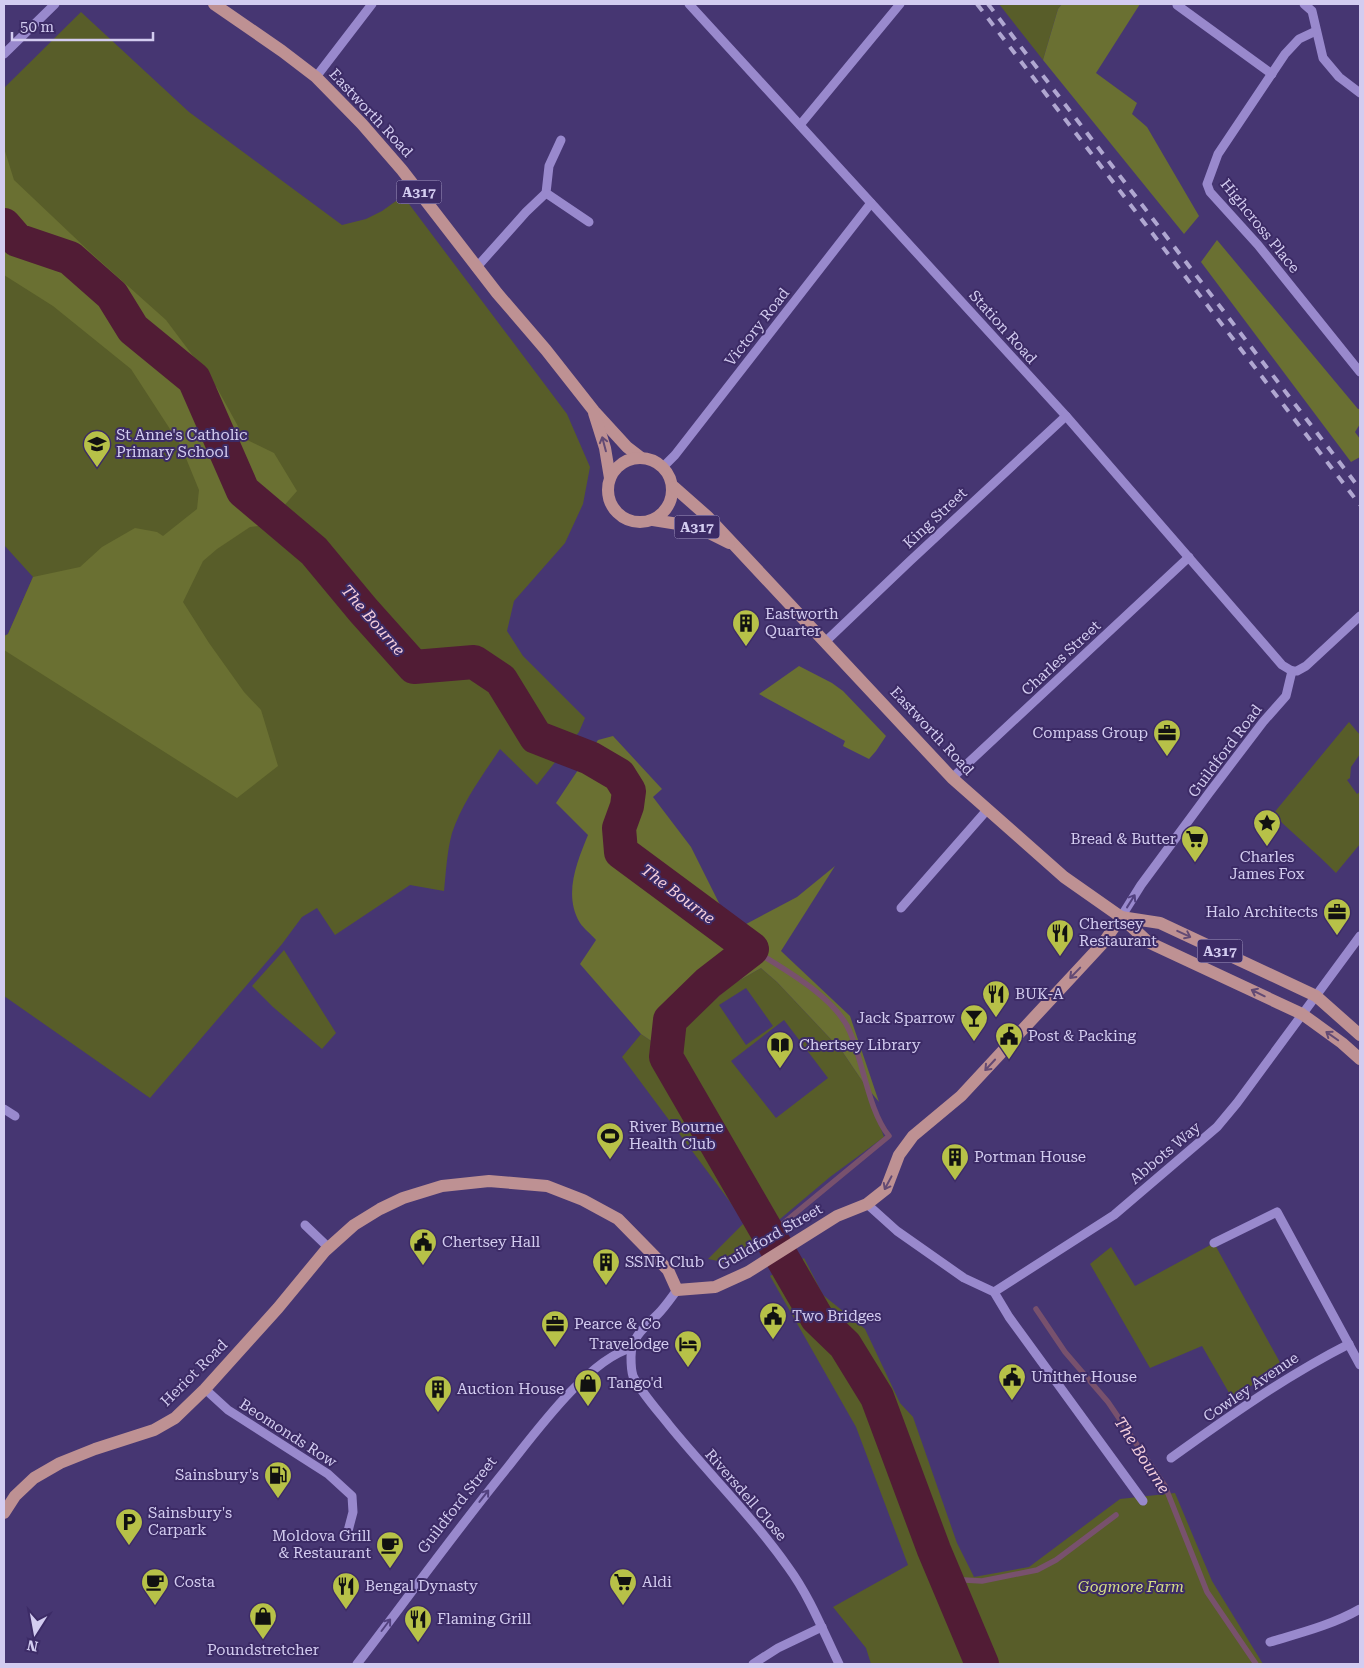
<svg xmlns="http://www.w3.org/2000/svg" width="1364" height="1668" viewBox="0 0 1364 1668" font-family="'Roboto Serif',serif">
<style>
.green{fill:#585d29;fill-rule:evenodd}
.forest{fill:#6a7032}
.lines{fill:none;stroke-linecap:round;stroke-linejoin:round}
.stream{stroke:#78516d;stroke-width:5.5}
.river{stroke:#511c35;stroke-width:34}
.minor{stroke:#9989cd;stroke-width:9}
.major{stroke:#be9193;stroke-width:12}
.rail{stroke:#b0a7d1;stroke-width:4;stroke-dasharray:9 9;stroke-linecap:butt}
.oneway{stroke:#634a74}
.oneway2{stroke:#534280}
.labels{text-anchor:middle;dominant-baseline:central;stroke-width:4;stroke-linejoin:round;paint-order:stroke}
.shield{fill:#3c2b66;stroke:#a69cc7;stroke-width:1}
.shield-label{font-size:14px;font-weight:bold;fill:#d3ccf0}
.street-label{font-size:15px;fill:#d3ccf0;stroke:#3c2b66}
.poi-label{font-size:15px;fill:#d3ccf0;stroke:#3c2b66;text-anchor:start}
.park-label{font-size:15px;font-style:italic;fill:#d5df84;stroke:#3c2b66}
.water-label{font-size:16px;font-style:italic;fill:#f5cfdd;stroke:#3c2b66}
</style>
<rect width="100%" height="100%" fill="#463672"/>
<g class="green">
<polygon points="999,4 1062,4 1058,9 1043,60"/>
<path d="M81,12L189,112L342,225L366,219L382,211L403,196L567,414L590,467L583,504L565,543L514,601L507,631L523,656L585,718L579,732L537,785L500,749C482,776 462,803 452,833C447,851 446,872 444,891L410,885L335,935L317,908L302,917L282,944L150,1098L4,996V639L8,634L33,577L4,545V88Z"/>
<path d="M1349,722L1360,735V754L1351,767L1350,778L1347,780L1357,794L1360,792V844L1336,873C1316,852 1293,834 1273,814Z"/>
<polygon points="284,950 336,1033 322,1049 273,1007 252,986"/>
<path d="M761,968L777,982L842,1051L865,1085L884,1137L830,1177L728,1263L708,1259L745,1222L622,1057L641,1034L675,1057L680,1030L733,984ZM746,988L773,1026L746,1045L719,1005ZM784,1020L828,1078L776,1118L731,1061Z"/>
<polygon points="1214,1243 1282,1366 1232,1398 1202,1346 1150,1368 1090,1264 1111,1247 1135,1286"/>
<polygon points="804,1258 823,1295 865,1329 900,1403 913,1417 957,1543 974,1577 1029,1567 1120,1499 1175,1493 1212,1581 1263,1664 871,1664 866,1648 833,1607 908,1565 856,1427 770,1276"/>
</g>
<g class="forest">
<polygon points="1062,4 1140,4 1096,73 1137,103 1132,114 1147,127 1199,216 1184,234 1043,60 1058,9"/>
<polygon points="4,148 14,180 91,253 166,320 217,388 245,439 274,453 297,491 267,525 250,527 217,549 203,561 183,602 209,643 244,692 261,710 278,766 237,798 4,650 4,636 8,634 33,577 80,567 102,547 135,528 157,532 163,536 197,509 199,490 181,446 131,369 53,306 4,275"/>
<polygon points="1217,240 1358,409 1360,409 1360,424 1355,432 1360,439 1360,457 1351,462 1201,262"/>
<polygon points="799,666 832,683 843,691 886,736 876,751 869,759 843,746 845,741 759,694"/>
<path d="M613,736L662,789L653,797L691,847L733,931L797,897L835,866L781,951L850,1016L879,1102L865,1085L842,1051L777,982L761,968L733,984L680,1030L675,1057L641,1034L580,964L596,940C591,934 584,929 580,923C563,895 577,862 588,835L556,803L598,740Z"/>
</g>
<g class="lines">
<g class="stream">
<path d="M752,949C783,969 836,997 850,1032C863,1062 869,1112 889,1136L769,1235"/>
<polyline points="1036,1309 1065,1352 1108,1402 1165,1486 1207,1592 1256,1664"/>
<polyline points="946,1579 982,1581 1037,1570 1056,1560 1116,1515"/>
</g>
<polyline class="river" points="4,225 17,240 70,258 112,295 133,329 194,379 243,491 314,551 363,610 414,667 474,662 501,680 536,737 590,758 619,775 629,791 627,806 619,828 621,852 752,949 708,983 670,1020 666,1057 817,1318 845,1345 877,1397 934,1550 982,1664"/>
<g class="minor">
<polyline points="689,4 1066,416 1282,665 1292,671"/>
<polyline points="1304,4 1312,11 1323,58 1339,77 1360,93"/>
<polyline points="1177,5 1272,74"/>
<polyline points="1316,31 1299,39 1285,54 1218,154 1207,184 1210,192 1258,245 1360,372"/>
<polyline points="4,54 55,4"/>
<polyline points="316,77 372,4"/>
<polyline points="800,125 900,4"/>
<polyline points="561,140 549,166 546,193 589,222"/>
<polyline points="476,268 526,212 546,193"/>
<polyline points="663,467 675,455 871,203"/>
<polyline points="825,642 910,561 1066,416"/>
<polyline points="1292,671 1297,671 1306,666 1360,616"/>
<polyline points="952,778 1189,557"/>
<polyline points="901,908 987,810"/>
<polyline points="1121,917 1141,885 1209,793 1263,722 1286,696 1292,671"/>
<polyline points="4,1109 15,1116"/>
<polyline points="867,1204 897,1231 964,1278 994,1292 1009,1317 1143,1501"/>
<polyline points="305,1225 329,1248"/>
<polyline points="1214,1243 1277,1212 1360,1365"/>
<path d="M677,1290C671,1298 665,1307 658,1314C645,1327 631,1337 631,1357C631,1362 631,1370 633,1376C640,1391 658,1411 669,1425C708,1473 752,1516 788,1567C810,1597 823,1631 839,1664"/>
<polyline points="994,1292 1114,1215 1217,1127 1237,1103 1360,936"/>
<polyline points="205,1389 228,1410 328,1474 352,1496 353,1512 348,1531"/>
<path d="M1171,1458C1228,1417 1286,1376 1349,1344"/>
<path d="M1270,1642C1300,1633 1332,1625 1360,1609"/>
<path d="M357,1664C407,1599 455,1532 507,1468C535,1433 588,1360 631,1348"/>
<polyline points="753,1664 778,1648 822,1627"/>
</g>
<g class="major">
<polyline points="214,4 282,51 316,77 362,124 402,170 497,293 546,350 594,411 627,447 640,457"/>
<polyline points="594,413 605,448 610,478"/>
<circle cx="640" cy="490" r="32"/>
<polyline points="674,487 708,517 952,778 1064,877 1121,917 1148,942 1302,1014 1342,1043 1360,1059"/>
<polyline points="653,520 697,527 729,543"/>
<polyline points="1121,917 1160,923 1316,996 1360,1035"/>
<polyline points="4,1513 15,1496 34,1478 60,1463 95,1449 154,1430 175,1418 205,1389 278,1308 325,1251 354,1225 380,1209 403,1198 442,1186 489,1181 547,1186 583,1200 618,1219 668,1270 677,1290 715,1287 748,1272 837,1216 867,1204 886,1189 899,1155 913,1136 961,1096 1104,942 1121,917"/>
</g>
<g class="rail">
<polyline points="977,4 1360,505"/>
<polyline points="988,4 1360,489"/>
</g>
</g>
<defs><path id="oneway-shaft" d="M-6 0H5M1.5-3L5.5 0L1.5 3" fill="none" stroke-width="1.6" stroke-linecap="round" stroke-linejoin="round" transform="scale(1.25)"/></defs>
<g class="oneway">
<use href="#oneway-shaft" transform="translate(604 444) rotate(-105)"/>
<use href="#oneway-shaft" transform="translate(1184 934) rotate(25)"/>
<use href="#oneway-shaft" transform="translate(1075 973) rotate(134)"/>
<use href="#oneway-shaft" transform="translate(1258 993) rotate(-154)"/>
<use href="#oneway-shaft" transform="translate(1332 1036) rotate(-145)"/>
<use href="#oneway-shaft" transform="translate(990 1065) rotate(133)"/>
<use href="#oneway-shaft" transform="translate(888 1183) rotate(118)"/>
</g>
<g class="oneway2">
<use href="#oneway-shaft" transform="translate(1131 901) rotate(-58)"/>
<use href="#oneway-shaft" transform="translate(484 1496) rotate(-52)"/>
<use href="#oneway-shaft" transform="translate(386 1625) rotate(-53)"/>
</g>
<defs>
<g id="school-pin" transform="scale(1.4375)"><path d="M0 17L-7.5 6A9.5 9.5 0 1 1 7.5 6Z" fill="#b7c148" stroke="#3c2b66"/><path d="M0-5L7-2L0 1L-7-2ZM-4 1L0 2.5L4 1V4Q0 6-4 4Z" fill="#111"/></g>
<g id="building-pin" transform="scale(1.4375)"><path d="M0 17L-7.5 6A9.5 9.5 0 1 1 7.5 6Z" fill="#b7c148" stroke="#3c2b66"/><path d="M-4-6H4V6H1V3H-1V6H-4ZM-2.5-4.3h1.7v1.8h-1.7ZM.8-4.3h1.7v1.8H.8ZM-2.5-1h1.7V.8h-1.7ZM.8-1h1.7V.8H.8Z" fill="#111"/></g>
<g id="office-pin" transform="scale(1.4375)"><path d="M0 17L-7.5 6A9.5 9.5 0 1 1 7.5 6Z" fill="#b7c148" stroke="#3c2b66"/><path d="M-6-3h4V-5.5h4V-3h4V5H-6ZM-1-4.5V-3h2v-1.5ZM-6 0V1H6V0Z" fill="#111"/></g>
<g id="sight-pin" transform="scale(1.4375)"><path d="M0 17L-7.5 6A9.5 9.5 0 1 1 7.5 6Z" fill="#b7c148" stroke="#3c2b66"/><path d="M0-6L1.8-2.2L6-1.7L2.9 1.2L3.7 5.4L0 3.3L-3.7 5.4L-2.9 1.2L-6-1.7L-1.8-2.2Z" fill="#111"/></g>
<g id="supermarket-pin" transform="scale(1.4375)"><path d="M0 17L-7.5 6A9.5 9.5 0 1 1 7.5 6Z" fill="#b7c148" stroke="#3c2b66"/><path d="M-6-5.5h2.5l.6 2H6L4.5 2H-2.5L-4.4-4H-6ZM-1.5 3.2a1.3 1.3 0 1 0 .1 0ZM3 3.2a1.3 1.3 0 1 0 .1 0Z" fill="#111"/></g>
<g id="restaurant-pin" transform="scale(1.4375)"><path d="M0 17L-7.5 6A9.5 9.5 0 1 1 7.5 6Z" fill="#b7c148" stroke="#3c2b66"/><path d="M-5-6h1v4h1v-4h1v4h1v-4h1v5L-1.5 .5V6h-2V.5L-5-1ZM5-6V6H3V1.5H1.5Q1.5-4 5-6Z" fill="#111"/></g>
<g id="bar-pin" transform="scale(1.4375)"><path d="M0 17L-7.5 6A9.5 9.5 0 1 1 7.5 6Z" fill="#b7c148" stroke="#3c2b66"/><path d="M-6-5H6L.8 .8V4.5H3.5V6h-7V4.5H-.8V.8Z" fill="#111"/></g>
<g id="civic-pin" transform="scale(1.4375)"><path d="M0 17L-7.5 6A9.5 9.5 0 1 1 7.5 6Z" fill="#b7c148" stroke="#3c2b66"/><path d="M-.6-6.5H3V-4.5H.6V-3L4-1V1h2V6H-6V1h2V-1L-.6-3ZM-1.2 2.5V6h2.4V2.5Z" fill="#111"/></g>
<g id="library-pin" transform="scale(1.4375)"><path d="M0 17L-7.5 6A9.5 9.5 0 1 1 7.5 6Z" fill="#b7c148" stroke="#3c2b66"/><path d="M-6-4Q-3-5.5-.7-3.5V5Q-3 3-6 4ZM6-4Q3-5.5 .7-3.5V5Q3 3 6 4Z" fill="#111"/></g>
<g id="stadium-pin" transform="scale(1.4375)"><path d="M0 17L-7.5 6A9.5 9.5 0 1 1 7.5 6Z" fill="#b7c148" stroke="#3c2b66"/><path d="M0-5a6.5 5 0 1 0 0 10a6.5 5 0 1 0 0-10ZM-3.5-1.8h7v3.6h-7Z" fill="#111"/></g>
<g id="hotel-pin" transform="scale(1.4375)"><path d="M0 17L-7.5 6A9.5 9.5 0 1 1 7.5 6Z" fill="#b7c148" stroke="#3c2b66"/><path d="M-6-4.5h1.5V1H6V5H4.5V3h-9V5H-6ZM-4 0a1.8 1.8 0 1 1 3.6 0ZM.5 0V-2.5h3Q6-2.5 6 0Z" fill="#111"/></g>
<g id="shop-pin" transform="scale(1.4375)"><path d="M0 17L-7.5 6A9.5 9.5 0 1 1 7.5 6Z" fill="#b7c148" stroke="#3c2b66"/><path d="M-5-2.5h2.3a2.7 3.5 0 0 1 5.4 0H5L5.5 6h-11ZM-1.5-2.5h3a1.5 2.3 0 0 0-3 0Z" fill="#111"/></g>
<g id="fuel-pin" transform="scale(1.4375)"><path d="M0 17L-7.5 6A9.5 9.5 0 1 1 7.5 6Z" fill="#b7c148" stroke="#3c2b66"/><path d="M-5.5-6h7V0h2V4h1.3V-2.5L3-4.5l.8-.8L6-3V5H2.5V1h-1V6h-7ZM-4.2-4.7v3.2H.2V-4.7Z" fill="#111"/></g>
<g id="parking-pin" transform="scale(1.4375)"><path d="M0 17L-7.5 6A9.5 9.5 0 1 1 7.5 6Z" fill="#b7c148" stroke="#3c2b66"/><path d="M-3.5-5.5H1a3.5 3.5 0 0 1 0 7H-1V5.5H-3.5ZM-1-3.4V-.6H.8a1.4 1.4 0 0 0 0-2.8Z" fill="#111"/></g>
<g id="cafe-pin" transform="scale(1.4375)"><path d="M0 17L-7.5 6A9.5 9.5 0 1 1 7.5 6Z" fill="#b7c148" stroke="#3c2b66"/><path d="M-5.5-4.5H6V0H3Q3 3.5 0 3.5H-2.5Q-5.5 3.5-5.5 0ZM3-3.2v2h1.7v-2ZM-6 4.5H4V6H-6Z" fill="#111"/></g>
</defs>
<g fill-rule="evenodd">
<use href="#school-pin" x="97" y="444"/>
<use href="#building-pin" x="746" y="623"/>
<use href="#office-pin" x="1167" y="733"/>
<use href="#sight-pin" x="1267" y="823"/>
<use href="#supermarket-pin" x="1195" y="839"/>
<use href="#office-pin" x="1337" y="912"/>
<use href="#restaurant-pin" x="1060" y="933"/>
<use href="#restaurant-pin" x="996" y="994"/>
<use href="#bar-pin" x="974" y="1018"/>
<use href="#civic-pin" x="1009" y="1036"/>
<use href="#library-pin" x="780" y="1045"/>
<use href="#stadium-pin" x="610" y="1136"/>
<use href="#building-pin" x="955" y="1157"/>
<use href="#civic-pin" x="423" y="1242"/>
<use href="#building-pin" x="606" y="1262"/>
<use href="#civic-pin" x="773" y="1316"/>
<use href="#office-pin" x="555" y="1324"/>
<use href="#hotel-pin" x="688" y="1344"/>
<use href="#civic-pin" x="1012" y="1377"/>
<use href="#shop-pin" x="588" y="1383"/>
<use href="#building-pin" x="438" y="1389"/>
<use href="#fuel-pin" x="278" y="1475"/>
<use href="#parking-pin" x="129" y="1522"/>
<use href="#cafe-pin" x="390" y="1545"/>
<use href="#cafe-pin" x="155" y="1582"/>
<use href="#supermarket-pin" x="623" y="1582"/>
<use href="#restaurant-pin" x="346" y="1586"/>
<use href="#shop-pin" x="263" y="1616"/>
<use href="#restaurant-pin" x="418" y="1619"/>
</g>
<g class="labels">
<g class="shield">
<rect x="396.5" y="180.5" width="45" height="23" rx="4"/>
<rect x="674.5" y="515.5" width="45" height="23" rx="4"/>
<rect x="1197.5" y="939.5" width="45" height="23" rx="4"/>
</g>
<g class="shield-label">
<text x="419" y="192">A317</text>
<text x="697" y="527">A317</text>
<text x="1220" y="951">A317</text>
</g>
<g class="street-label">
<text transform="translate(371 113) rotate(47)">Eastworth Road</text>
<text transform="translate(1260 226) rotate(51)">Highcross Place</text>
<text transform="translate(757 327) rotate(-52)">Victory Road</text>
<text transform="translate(1003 327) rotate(48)">Station Road</text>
<text transform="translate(935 518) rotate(-43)">King Street</text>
<text transform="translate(1061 658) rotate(-43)">Charles Street</text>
<text transform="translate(932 731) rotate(47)">Eastworth Road</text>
<text transform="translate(1225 751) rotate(-53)">Guildford Road</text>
<text transform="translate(1165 1153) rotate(-40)">Abbots Way</text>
<text transform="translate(770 1237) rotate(-30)">Guildford Street</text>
<text transform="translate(194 1373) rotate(-45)">Heriot Road</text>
<text transform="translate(1251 1387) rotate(-34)">Cowley Avenue</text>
<text transform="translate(288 1433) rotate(33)">Beomonds Row</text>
<text transform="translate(746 1495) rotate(49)">Riversdell Close</text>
<text transform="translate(457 1505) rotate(-52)">Guildford Street</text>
</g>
<g class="poi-label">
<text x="116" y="435">St Anne's Catholic<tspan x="116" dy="17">Primary School</tspan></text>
<text x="765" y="614">Eastworth<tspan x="765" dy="17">Quarter</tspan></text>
<text x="1148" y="733" text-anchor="end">Compass Group</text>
<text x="1176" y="839" text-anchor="end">Bread &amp; Butter</text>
<text x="1267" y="857" text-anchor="middle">Charles<tspan x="1267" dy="17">James Fox</tspan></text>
<text x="1318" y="912" text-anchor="end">Halo Architects</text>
<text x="1079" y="924">Chertsey<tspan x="1079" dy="17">Restaurant</tspan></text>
<text x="1015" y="994">BUK-A</text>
<text x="955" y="1018" text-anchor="end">Jack Sparrow</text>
<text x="1028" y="1036">Post &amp; Packing</text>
<text x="799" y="1045">Chertsey Library</text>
<text x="629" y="1127">River Bourne<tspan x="629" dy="17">Health Club</tspan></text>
<text x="974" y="1157">Portman House</text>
<text x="442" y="1242">Chertsey Hall</text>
<text x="625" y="1262">SSNR Club</text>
<text x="792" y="1316">Two Bridges</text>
<text x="574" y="1324">Pearce &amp; Co</text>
<text x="669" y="1344" text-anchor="end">Travelodge</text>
<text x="1031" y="1377">Unither House</text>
<text x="607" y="1383">Tango'd</text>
<text x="457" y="1389">Auction House</text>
<text x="259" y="1475" text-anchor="end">Sainsbury's</text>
<text x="148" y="1513">Sainsbury's<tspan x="148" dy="17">Carpark</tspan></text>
<text x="371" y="1536" text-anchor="end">Moldova Grill<tspan x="371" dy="17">&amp; Restaurant</tspan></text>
<text x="174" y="1582">Costa</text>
<text x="642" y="1582">Aldi</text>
<text x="365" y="1586">Bengal Dynasty</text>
<text x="437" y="1619">Flaming Grill</text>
<text x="263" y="1650" text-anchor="middle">Poundstretcher</text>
</g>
<g class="park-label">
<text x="1131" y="1587">Gogmore Farm</text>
</g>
<g class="water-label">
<text transform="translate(373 620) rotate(49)">The Bourne</text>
<text transform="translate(678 894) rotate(37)">The Bourne</text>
<text transform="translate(1142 1455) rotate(57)">The Bourne</text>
</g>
</g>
<rect width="1364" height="1668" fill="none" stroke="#d3ccf0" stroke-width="10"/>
<g transform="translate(35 1633) rotate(191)" stroke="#3c2b66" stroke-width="4" paint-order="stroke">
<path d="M0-4L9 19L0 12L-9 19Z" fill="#d3ccf0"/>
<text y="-8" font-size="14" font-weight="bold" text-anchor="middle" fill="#d3ccf0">N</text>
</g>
<path d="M12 32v8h141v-8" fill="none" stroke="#d3ccf0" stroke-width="2.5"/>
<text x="20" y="32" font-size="15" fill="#d3ccf0" stroke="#3c2b66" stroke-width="4" paint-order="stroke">50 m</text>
</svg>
